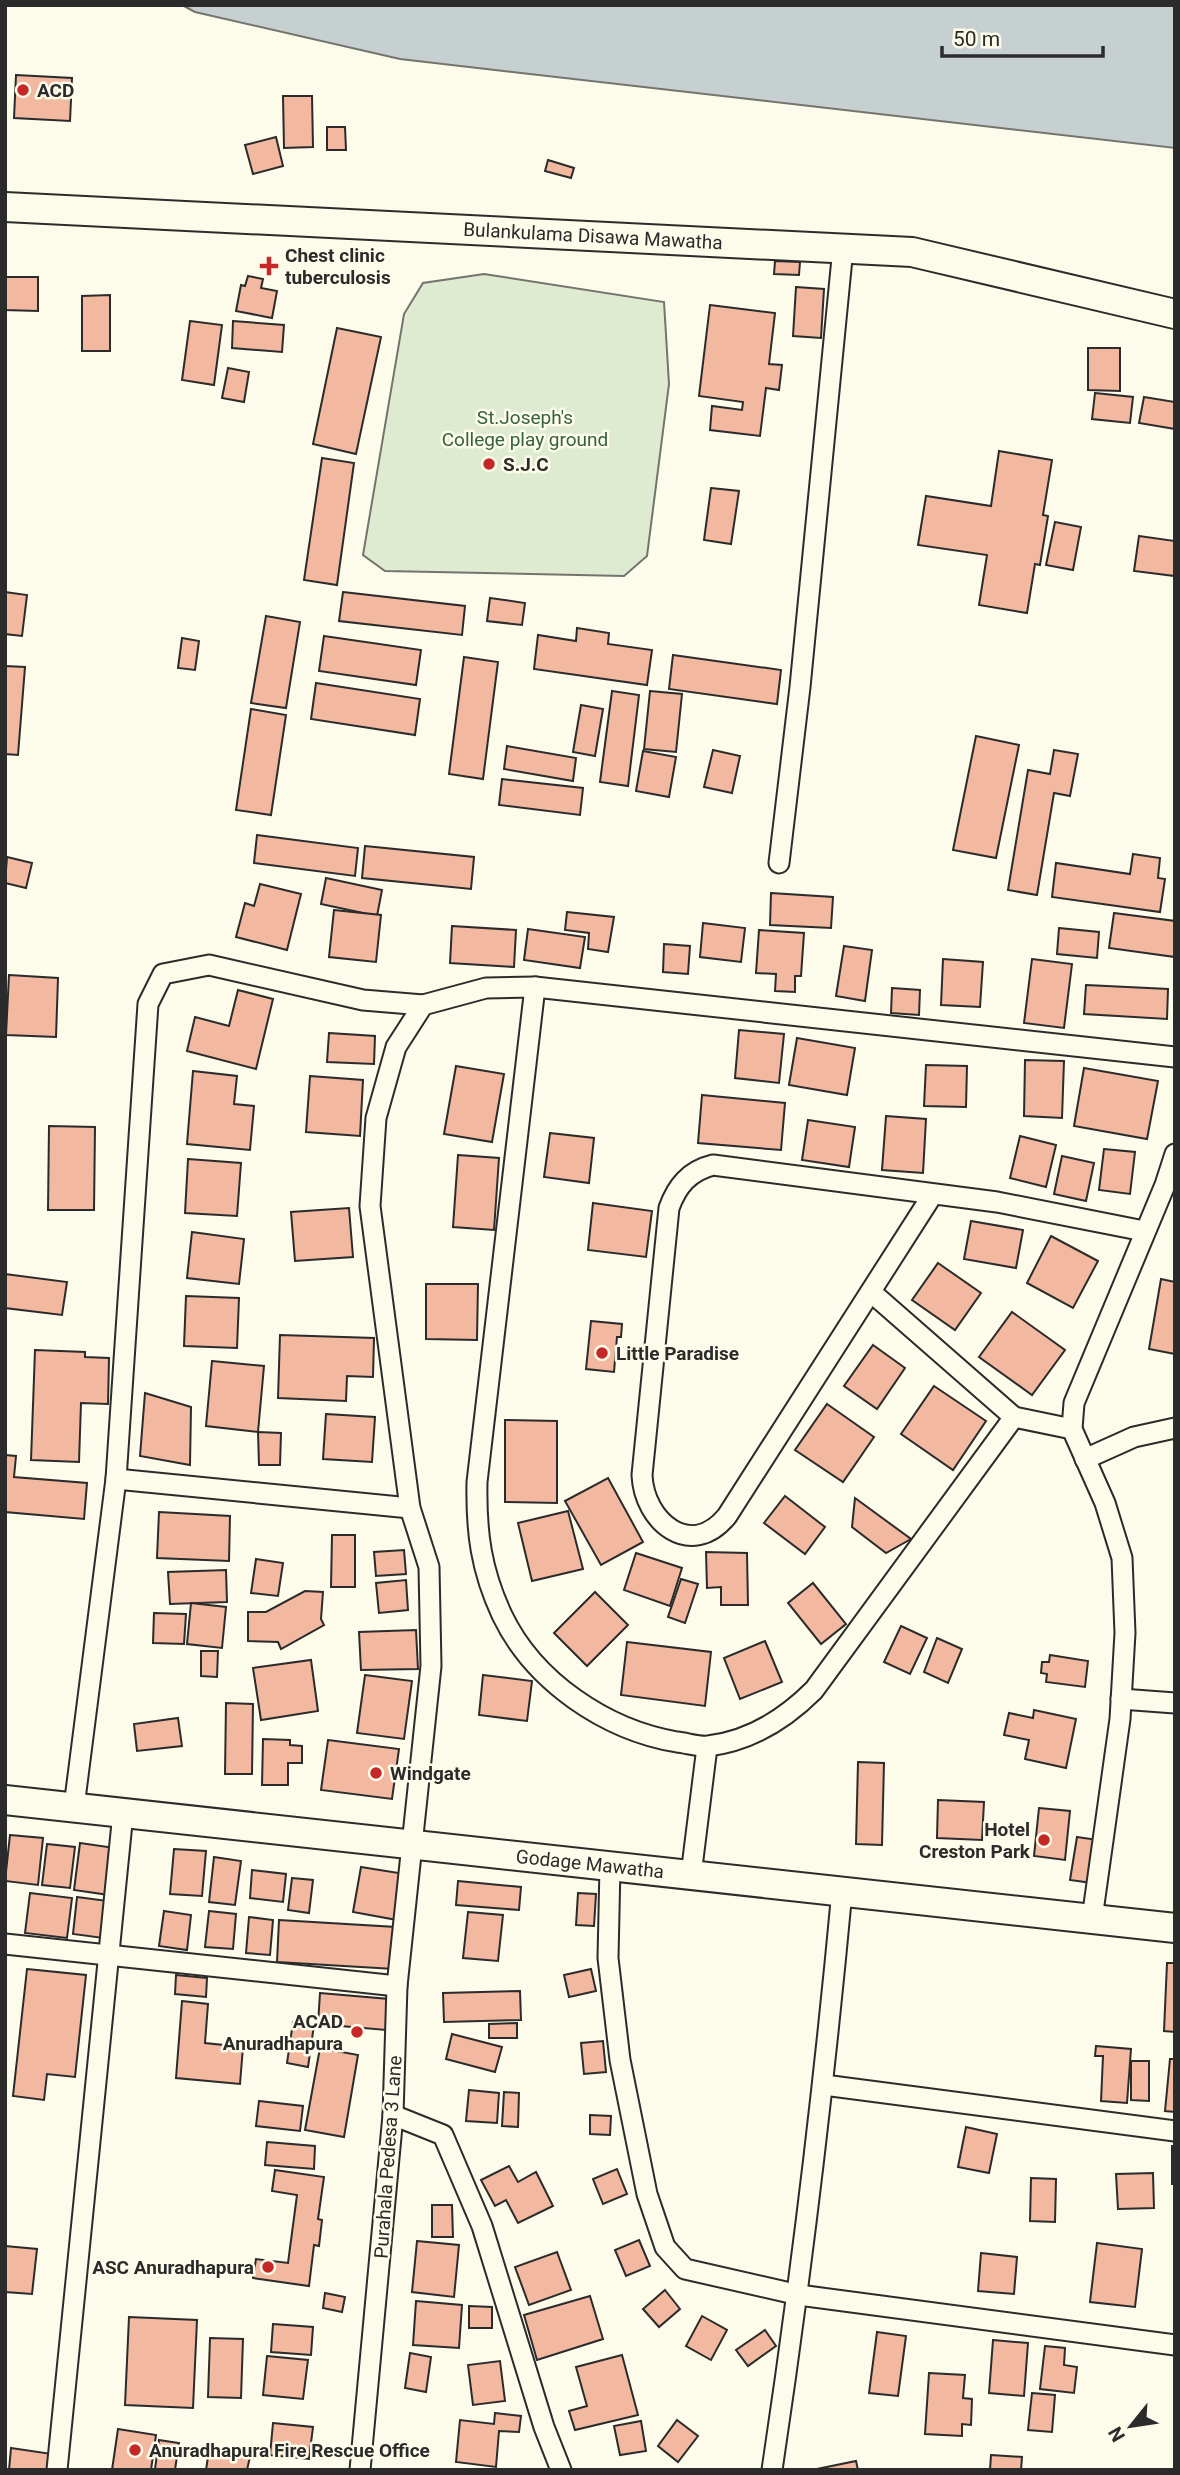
<svg xmlns="http://www.w3.org/2000/svg" width="1180" height="2475" viewBox="0 0 1180 2475" font-family="Roboto,sans-serif">
<style>
.green{fill:#deebd1;stroke:#74746e;stroke-width:2}
.water{fill:#c7d0d0;stroke:#74746e;stroke-width:2}
.building{fill:#f2b8a0;stroke:#2b2b2b;stroke-width:2}
.lines{fill:none;stroke-linecap:round;stroke-linejoin:round}
.street-casing{stroke:#2b2b2b;stroke-width:23}
.secondary-casing{stroke:#2b2b2b;stroke-width:32}
.street{stroke:#fdfbea;stroke-width:19}
.secondary{stroke:#fdfbea;stroke-width:28}
.poi-dot{fill:#c62828;stroke:#fdfbea;stroke-width:2.5}
.labels{text-anchor:middle;dominant-baseline:central;stroke-width:5;stroke-linejoin:round;paint-order:stroke}
.poi-label{font-size:19px;font-weight:bold;fill:#2b2b2b;stroke:#fdfbea;text-anchor:start}
.street-label{font-size:19px;fill:#2b2b2b;stroke:#fdfbea}
.park-label{font-size:19px;fill:#34623c;stroke:#fdfbea}
</style>
<rect width="100%" height="100%" fill="#fdfbea"/>
<polygon class="green" points="484,274 664,302 669,384 647,556 624,576 385,571 363,555 404,314 423,283"/>
<polygon class="water" points="182,5 1175,5 1175,148 400,59 195,12"/>
<g class="building">
<polygon points="16,75 72,78 70,121 14,118"/>
<polygon points="283,96 312,96 313,147 284,148"/>
<polygon points="327,127 345,127 346,150 327,150"/>
<polygon points="276,137 283,166 253,174 245,145"/>
<polygon points="548,160 574,168 571,178 545,171"/>
<polygon points="775,261 800,262 799,275 774,274"/>
<polygon points="248,276 263,279 261,288 277,291 272,318 236,311 241,285 245,286"/>
<polygon points="5,277 38,277 38,311 5,310"/>
<polygon points="796,287 824,289 821,338 793,336"/>
<polygon points="110,295 110,351 82,351 82,296"/>
<polygon points="710,305 775,313 769,364 782,365 779,390 766,388 760,436 710,430 712,406 742,410 743,402 699,396"/>
<polygon points="190,321 222,325 214,385 182,380"/>
<polygon points="233,321 284,325 282,352 232,348"/>
<polygon points="337,328 381,337 356,454 313,444"/>
<polygon points="1088,348 1120,348 1120,391 1088,390"/>
<polygon points="228,368 249,372 244,402 222,398"/>
<polygon points="1095,393 1133,397 1130,423 1092,419"/>
<polygon points="1144,397 1175,402 1175,429 1139,423"/>
<polygon points="999,451 1052,460 1043,515 1048,516 1040,565 1035,564 1027,613 979,605 987,555 918,545 926,496 991,506"/>
<polygon points="322,458 354,463 337,585 304,580"/>
<polygon points="711,488 739,491 731,544 704,540"/>
<polygon points="1055,522 1081,527 1073,570 1046,565"/>
<polygon points="1139,536 1175,541 1175,576 1134,571"/>
<polygon points="5,592 27,595 22,636 5,634"/>
<polygon points="343,592 465,606 462,635 339,621"/>
<polygon points="490,598 525,603 522,625 487,621"/>
<polygon points="266,616 300,622 286,708 251,703"/>
<polygon points="577,628 609,633 608,644 652,650 647,685 534,669 538,635 576,641"/>
<polygon points="324,636 421,650 416,685 319,671"/>
<polygon points="182,638 199,641 195,670 178,668"/>
<polygon points="673,655 781,670 777,704 669,689"/>
<polygon points="464,657 498,662 483,779 449,774"/>
<polygon points="5,666 25,667 18,755 5,754"/>
<polygon points="316,683 420,699 415,735 311,719"/>
<polygon points="612,691 639,695 628,786 600,782"/>
<polygon points="650,691 682,694 676,752 644,749"/>
<polygon points="581,705 603,709 595,756 573,752"/>
<polygon points="251,709 286,715 271,815 236,810"/>
<polygon points="976,736 1019,745 996,858 953,850"/>
<polygon points="507,746 576,758 573,781 504,769"/>
<polygon points="713,750 740,756 732,793 704,787"/>
<polygon points="1054,750 1078,754 1070,796 1054,793 1037,895 1008,890 1028,770 1050,774"/>
<polygon points="643,751 676,757 669,797 636,791"/>
<polygon points="502,779 583,788 580,815 499,805"/>
<polygon points="257,835 358,848 355,876 254,863"/>
<polygon points="365,846 474,857 471,889 362,878"/>
<polygon points="1133,854 1160,858 1158,878 1165,879 1160,912 1052,897 1056,863 1130,874"/>
<polygon points="7,857 32,863 26,888 5,883"/>
<polygon points="326,878 382,890 377,916 321,904"/>
<polygon points="260,884 301,894 287,950 236,937 245,903 254,906"/>
<polygon points="771,893 833,897 831,928 770,925"/>
<polygon points="334,910 381,915 376,962 329,957"/>
<polygon points="567,912 614,917 608,952 588,949 589,933 565,930"/>
<polygon points="1114,913 1175,921 1175,957 1109,948"/>
<polygon points="703,923 745,928 741,962 700,957"/>
<polygon points="452,926 516,930 514,967 450,963"/>
<polygon points="1059,928 1099,932 1097,958 1057,954"/>
<polygon points="528,929 585,937 580,968 524,960"/>
<polygon points="759,930 804,933 801,976 795,976 795,992 775,991 776,974 756,973"/>
<polygon points="664,944 690,946 688,974 663,972"/>
<polygon points="844,946 872,950 865,1001 836,996"/>
<polygon points="943,959 983,962 980,1007 941,1005"/>
<polygon points="1032,959 1072,964 1064,1028 1024,1023"/>
<polygon points="9,975 58,978 56,1037 6,1035"/>
<polygon points="1086,985 1168,989 1167,1019 1084,1014"/>
<polygon points="892,988 920,990 919,1015 891,1013"/>
<polygon points="238,990 273,999 256,1069 187,1051 195,1017 229,1026"/>
<polygon points="739,1030 784,1034 779,1083 735,1078"/>
<polygon points="329,1033 375,1036 374,1064 327,1062"/>
<polygon points="797,1038 855,1048 847,1095 789,1085"/>
<polygon points="1025,1060 1064,1061 1062,1118 1024,1116"/>
<polygon points="926,1065 967,1066 966,1107 924,1106"/>
<polygon points="456,1066 504,1074 492,1142 444,1134"/>
<polygon points="1084,1068 1158,1081 1147,1139 1074,1126"/>
<polygon points="193,1071 237,1076 234,1104 254,1106 250,1150 187,1144"/>
<polygon points="310,1076 363,1080 360,1136 306,1132"/>
<polygon points="702,1095 785,1103 781,1150 698,1143"/>
<polygon points="886,1116 926,1119 923,1173 882,1170"/>
<polygon points="808,1120 855,1127 849,1167 802,1160"/>
<polygon points="49,1126 95,1127 94,1210 48,1210"/>
<polygon points="550,1133 594,1138 589,1183 544,1177"/>
<polygon points="1020,1136 1056,1145 1046,1187 1010,1178"/>
<polygon points="1104,1149 1135,1152 1130,1194 1099,1190"/>
<polygon points="458,1155 499,1158 494,1230 453,1227"/>
<polygon points="1062,1156 1094,1163 1086,1201 1054,1194"/>
<polygon points="188,1159 241,1163 237,1216 185,1213"/>
<polygon points="593,1203 652,1211 646,1257 588,1250"/>
<polygon points="349,1208 353,1257 295,1261 291,1212"/>
<polygon points="971,1221 1023,1230 1016,1268 964,1259"/>
<polygon points="192,1232 244,1239 239,1284 187,1278"/>
<polygon points="1051,1236 1098,1261 1073,1308 1027,1283"/>
<polygon points="938,1263 981,1293 955,1330 912,1300"/>
<polygon points="5,1274 67,1282 62,1315 5,1308"/>
<polygon points="1161,1279 1175,1282 1175,1354 1149,1349"/>
<polygon points="426,1284 478,1284 477,1340 426,1339"/>
<polygon points="186,1296 239,1298 237,1348 184,1346"/>
<polygon points="1012,1312 1065,1350 1032,1395 979,1357"/>
<polygon points="591,1321 622,1324 621,1337 617,1337 614,1372 586,1369"/>
<polygon points="280,1335 374,1338 373,1377 347,1376 346,1401 278,1398"/>
<polygon points="873,1345 905,1368 877,1409 844,1386"/>
<polygon points="35,1350 85,1352 85,1357 109,1358 108,1404 81,1403 79,1462 31,1460"/>
<polygon points="212,1361 264,1366 258,1432 206,1426"/>
<polygon points="934,1386 986,1421 953,1470 901,1434"/>
<polygon points="145,1393 191,1407 190,1465 140,1456"/>
<polygon points="827,1404 874,1437 843,1482 795,1450"/>
<polygon points="326,1414 375,1417 372,1462 323,1459"/>
<polygon points="505,1420 557,1421 557,1503 505,1502"/>
<polygon points="258,1432 281,1433 280,1465 259,1465"/>
<polygon points="5,1455 16,1456 14,1477 87,1483 84,1519 5,1512"/>
<polygon points="608,1478 643,1542 601,1565 565,1501"/>
<polygon points="785,1496 825,1527 805,1554 764,1523"/>
<polygon points="855,1498 911,1539 886,1553 852,1527"/>
<polygon points="568,1511 583,1569 532,1581 518,1523"/>
<polygon points="159,1512 230,1516 229,1561 157,1558"/>
<polygon points="332,1535 355,1535 355,1587 331,1587"/>
<polygon points="404,1550 406,1574 376,1576 374,1552"/>
<polygon points="706,1552 747,1553 748,1605 721,1605 721,1587 707,1588"/>
<polygon points="636,1553 682,1568 670,1606 624,1590"/>
<polygon points="256,1559 283,1563 278,1596 251,1593"/>
<polygon points="226,1570 227,1602 170,1604 168,1572"/>
<polygon points="681,1579 698,1584 685,1623 668,1617"/>
<polygon points="406,1580 408,1610 379,1613 376,1583"/>
<polygon points="813,1583 846,1624 821,1644 788,1603"/>
<polygon points="305,1591 323,1592 321,1619 324,1625 281,1649 278,1642 248,1641 248,1612 266,1612"/>
<polygon points="595,1592 628,1625 587,1666 554,1633"/>
<polygon points="191,1603 226,1607 222,1648 187,1644"/>
<polygon points="154,1613 186,1614 184,1644 153,1643"/>
<polygon points="901,1626 927,1638 910,1674 884,1662"/>
<polygon points="416,1630 418,1669 361,1670 359,1632"/>
<polygon points="937,1638 962,1649 948,1683 924,1672"/>
<polygon points="765,1641 782,1682 740,1699 724,1658"/>
<polygon points="627,1642 711,1652 705,1706 621,1695"/>
<polygon points="201,1651 218,1651 217,1677 201,1676"/>
<polygon points="1050,1655 1088,1661 1085,1687 1046,1682 1047,1674 1041,1673 1042,1662 1049,1662"/>
<polygon points="311,1660 318,1711 261,1720 253,1668"/>
<polygon points="365,1675 412,1681 404,1739 357,1733"/>
<polygon points="483,1675 532,1681 527,1721 479,1715"/>
<polygon points="226,1703 253,1704 252,1774 225,1774"/>
<polygon points="1034,1710 1076,1719 1066,1768 1025,1759 1029,1740 1004,1735 1009,1713 1033,1718"/>
<polygon points="178,1718 182,1746 137,1751 134,1724"/>
<polygon points="263,1739 290,1740 290,1745 302,1746 302,1763 288,1763 288,1785 262,1785"/>
<polygon points="328,1740 399,1749 392,1799 321,1790"/>
<polygon points="858,1762 884,1763 882,1845 856,1844"/>
<polygon points="938,1800 984,1802 982,1840 937,1838"/>
<polygon points="1039,1808 1070,1811 1065,1860 1034,1856"/>
<polygon points="10,1835 43,1838 38,1885 5,1881"/>
<polygon points="1077,1837 1098,1840 1092,1883 1070,1880"/>
<polygon points="80,1843 115,1848 109,1895 74,1890"/>
<polygon points="47,1844 75,1847 70,1888 42,1885"/>
<polygon points="174,1849 206,1851 202,1896 170,1894"/>
<polygon points="214,1857 241,1861 235,1905 209,1902"/>
<polygon points="361,1867 405,1874 397,1920 353,1912"/>
<polygon points="252,1870 286,1874 283,1902 250,1898"/>
<polygon points="292,1878 313,1880 309,1913 288,1910"/>
<polygon points="458,1881 521,1887 519,1910 456,1905"/>
<polygon points="30,1893 72,1898 67,1938 25,1933"/>
<polygon points="578,1893 596,1894 594,1926 576,1925"/>
<polygon points="77,1897 108,1901 103,1938 73,1934"/>
<polygon points="164,1911 191,1915 187,1950 159,1946"/>
<polygon points="209,1911 236,1914 233,1949 205,1947"/>
<polygon points="468,1912 503,1915 498,1961 463,1958"/>
<polygon points="249,1917 273,1920 270,1955 246,1953"/>
<polygon points="279,1920 396,1927 394,1969 277,1962"/>
<polygon points="1167,1963 1175,1963 1175,2032 1164,2031"/>
<polygon points="27,1969 86,1975 75,2077 47,2074 44,2100 13,2096"/>
<polygon points="591,1969 596,1991 569,1997 564,1975"/>
<polygon points="176,1975 207,1978 206,1997 175,1994"/>
<polygon points="520,1991 521,2020 444,2022 443,1993"/>
<polygon points="320,1993 389,1999 386,2030 318,2024"/>
<polygon points="182,2001 208,2004 205,2043 243,2047 240,2084 176,2078"/>
<polygon points="293,2022 314,2025 308,2067 287,2063"/>
<polygon points="517,2023 517,2038 489,2038 489,2024"/>
<polygon points="452,2034 502,2047 495,2072 446,2059"/>
<polygon points="603,2041 606,2072 584,2074 581,2043"/>
<polygon points="1096,2046 1131,2049 1127,2103 1101,2101 1103,2056 1095,2056"/>
<polygon points="320,2048 358,2055 344,2137 305,2130"/>
<polygon points="1170,2059 1175,2059 1175,2112 1165,2111"/>
<polygon points="1131,2061 1149,2061 1149,2101 1131,2100"/>
<polygon points="469,2090 499,2093 497,2123 466,2121"/>
<polygon points="504,2092 519,2093 518,2127 502,2126"/>
<polygon points="259,2101 303,2106 300,2131 256,2126"/>
<polygon points="590,2115 611,2116 610,2135 590,2134"/>
<polygon points="966,2127 997,2134 989,2173 958,2167"/>
<polygon points="267,2142 315,2146 314,2169 265,2165"/>
<rect x="1172" y="2146" width="3" height="38"/>
<polygon points="509,2166 518,2182 536,2172 553,2206 518,2223 506,2200 495,2206 481,2180"/>
<polygon points="617,2169 627,2194 603,2204 593,2179"/>
<polygon points="275,2170 324,2177 318,2219 322,2220 319,2246 314,2245 309,2286 253,2278 256,2259 288,2263 297,2195 272,2191"/>
<polygon points="1153,2173 1154,2208 1118,2209 1116,2174"/>
<polygon points="1031,2178 1056,2179 1055,2222 1030,2221"/>
<polygon points="432,2205 452,2205 453,2237 432,2237"/>
<polygon points="639,2240 650,2266 626,2276 615,2250"/>
<polygon points="417,2241 459,2245 454,2297 412,2292"/>
<polygon points="1097,2243 1142,2249 1135,2307 1090,2302"/>
<polygon points="5,2246 37,2249 32,2294 5,2292"/>
<polygon points="557,2252 571,2290 529,2305 515,2267"/>
<polygon points="981,2253 1017,2257 1014,2294 978,2291"/>
<polygon points="665,2290 680,2309 659,2327 643,2309"/>
<polygon points="325,2293 345,2297 342,2312 323,2308"/>
<polygon points="590,2296 603,2339 537,2360 524,2315"/>
<polygon points="416,2301 462,2305 459,2348 413,2345"/>
<polygon points="469,2306 492,2307 492,2328 469,2328"/>
<polygon points="702,2316 727,2330 711,2360 686,2346"/>
<polygon points="129,2317 197,2320 193,2408 125,2405"/>
<polygon points="273,2324 313,2327 311,2355 271,2352"/>
<polygon points="765,2330 776,2346 748,2366 736,2350"/>
<polygon points="877,2332 906,2336 898,2396 869,2393"/>
<polygon points="210,2338 243,2339 241,2398 208,2397"/>
<polygon points="993,2340 1028,2343 1024,2396 989,2393"/>
<polygon points="1045,2346 1065,2348 1064,2365 1077,2367 1074,2393 1040,2389"/>
<polygon points="410,2353 431,2357 426,2392 405,2388"/>
<polygon points="622,2355 638,2415 575,2430 569,2411 587,2406 576,2367"/>
<polygon points="267,2356 308,2360 303,2399 263,2395"/>
<polygon points="500,2361 505,2401 473,2405 468,2365"/>
<polygon points="929,2373 965,2375 963,2398 972,2399 971,2425 962,2424 962,2436 925,2434"/>
<polygon points="1032,2393 1055,2395 1052,2432 1028,2430"/>
<polygon points="495,2413 521,2416 519,2432 499,2431 496,2467 456,2462 460,2420 494,2424"/>
<polygon points="677,2420 698,2436 678,2462 658,2446"/>
<polygon points="641,2421 646,2451 620,2455 614,2426"/>
<polygon points="273,2423 313,2427 309,2459 270,2455"/>
<polygon points="118,2429 156,2435 151,2470 112,2470"/>
<polygon points="159,2440 179,2443 175,2470 155,2469"/>
<polygon points="11,2448 52,2454 50,2470 9,2470"/>
<polygon points="209,2450 250,2457 247,2470 206,2470"/>
<polygon points="991,2455 1022,2457 1021,2470 990,2470"/>
<polygon points="856,2461 858,2470 812,2470"/>
</g>
<g class="lines">
<g class="street-casing">
<g id="street">
<polyline points="779,863 800,687 843,248"/>
<path d="M535,987L477,1482C476,1532 481,1570 502,1615C534,1682 606,1730 677,1742C687,1743 699,1747 708,1746C750,1741 786,1718 814,1690L1014,1417"/>
<path d="M933,1194L727,1516C691,1560 644,1522 642,1475L669,1208C677,1186 689,1171 713,1165L997,1202L1144,1231"/>
<polyline points="871,1292 1014,1417 1072,1429"/>
<polyline points="1085,1459 1134,1437 1175,1428"/>
<polyline points="116,1479 410,1508"/>
<polyline points="1121,1699 1175,1703"/>
<polyline points="74,1807 116,1479 148,1004 163,974 209,965 363,1000 423,1005"/>
<polyline points="610,1866 608,1958 620,2060 647,2194 665,2247 685,2269 799,2295 1175,2345"/>
<polyline points="691,1875 707,1747"/>
<polyline points="1092,1919 1120,1719 1125,1633 1122,1558 1105,1503 1072,1429 1074,1403 1165,1185 1175,1154"/>
<polyline points="5,1944 397,1986"/>
<polyline points="824,2085 1175,2131"/>
<polyline points="393,2115 443,2135 482,2226 544,2427 561,2470"/>
<polyline points="57,2470 123,1813"/>
<polyline points="360,2470 393,2115 397,1986 431,1666 429,1567 410,1508 370,1206 376,1118 396,1047 423,1005 486,988 535,987 1175,1057"/>
<path d="M772,2470C801,2277 824,2085 842,1891"/>
</g>
</g>
<g class="secondary-casing">
<g id="secondary">
<polyline points="5,207 912,252 1175,314"/>
<polyline points="5,1800 1175,1928"/>
</g>
</g>
<use href="#street" class="street"/>
<use href="#secondary" class="secondary"/>
</g>
<g class="poi-dot">
<circle cx="23" cy="90" r="7"/>
<path d="M265.5 255.5h7v7h7v7h-7v7h-7v-7h-7v-7h7z"/>
<circle cx="489" cy="464" r="7"/>
<circle cx="602" cy="1353" r="7"/>
<circle cx="376" cy="1773" r="7"/>
<circle cx="1044" cy="1840" r="7"/>
<circle cx="357" cy="2032" r="7"/>
<circle cx="268" cy="2267" r="7"/>
<circle cx="135" cy="2450" r="7"/>
</g>
<g class="labels">
<g class="poi-label">
<text x="37" y="90">ACD</text>
<text x="285" y="255">Chest clinic<tspan x="285" dy="22">tuberculosis</tspan></text>
<text x="503" y="464">S.J.C</text>
<text x="616" y="1353">Little Paradise</text>
<text x="390" y="1773">Windgate</text>
<text x="1030" y="1829" text-anchor="end">Hotel<tspan x="1030" dy="22">Creston Park</tspan></text>
<text x="343" y="2021" text-anchor="end">ACAD<tspan x="343" dy="22">Anuradhapura</tspan></text>
<text x="254" y="2267" text-anchor="end">ASC Anuradhapura</text>
<text x="149" y="2450">Anuradhapura Fire Rescue Office</text>
</g>
<g class="street-label">
<text transform="translate(593 236) rotate(3)">Bulankulama Disawa Mawatha</text>
<text transform="translate(590 1864) rotate(6)">Godage Mawatha</text>
<text transform="translate(388 2157) rotate(-86)">Purahala Pedesa 3 Lane</text>
</g>
<g class="park-label">
<text x="525" y="417">St.Joseph's<tspan x="525" dy="22">College play ground</tspan></text>
</g>
</g>
<rect width="1180" height="2475" fill="none" stroke="#2b2b2b" stroke-width="14"/>
<g transform="translate(1131 2426) rotate(240)" stroke="#fdfbea" stroke-width="5" paint-order="stroke">
<path d="M0-5L12 26L0 18L-12 26Z" fill="#2b2b2b"/>
<text y="-10" font-size="19" font-weight="bold" text-anchor="middle" fill="#2b2b2b">N</text>
</g>
<path d="M942 46v10h161v-10" fill="none" stroke="#2b2b2b" stroke-width="3.5"/>
<text x="953" y="46" font-size="21" fill="#2b2b2b" stroke="#fdfbea" stroke-width="5" paint-order="stroke">50 m</text>
</svg>
